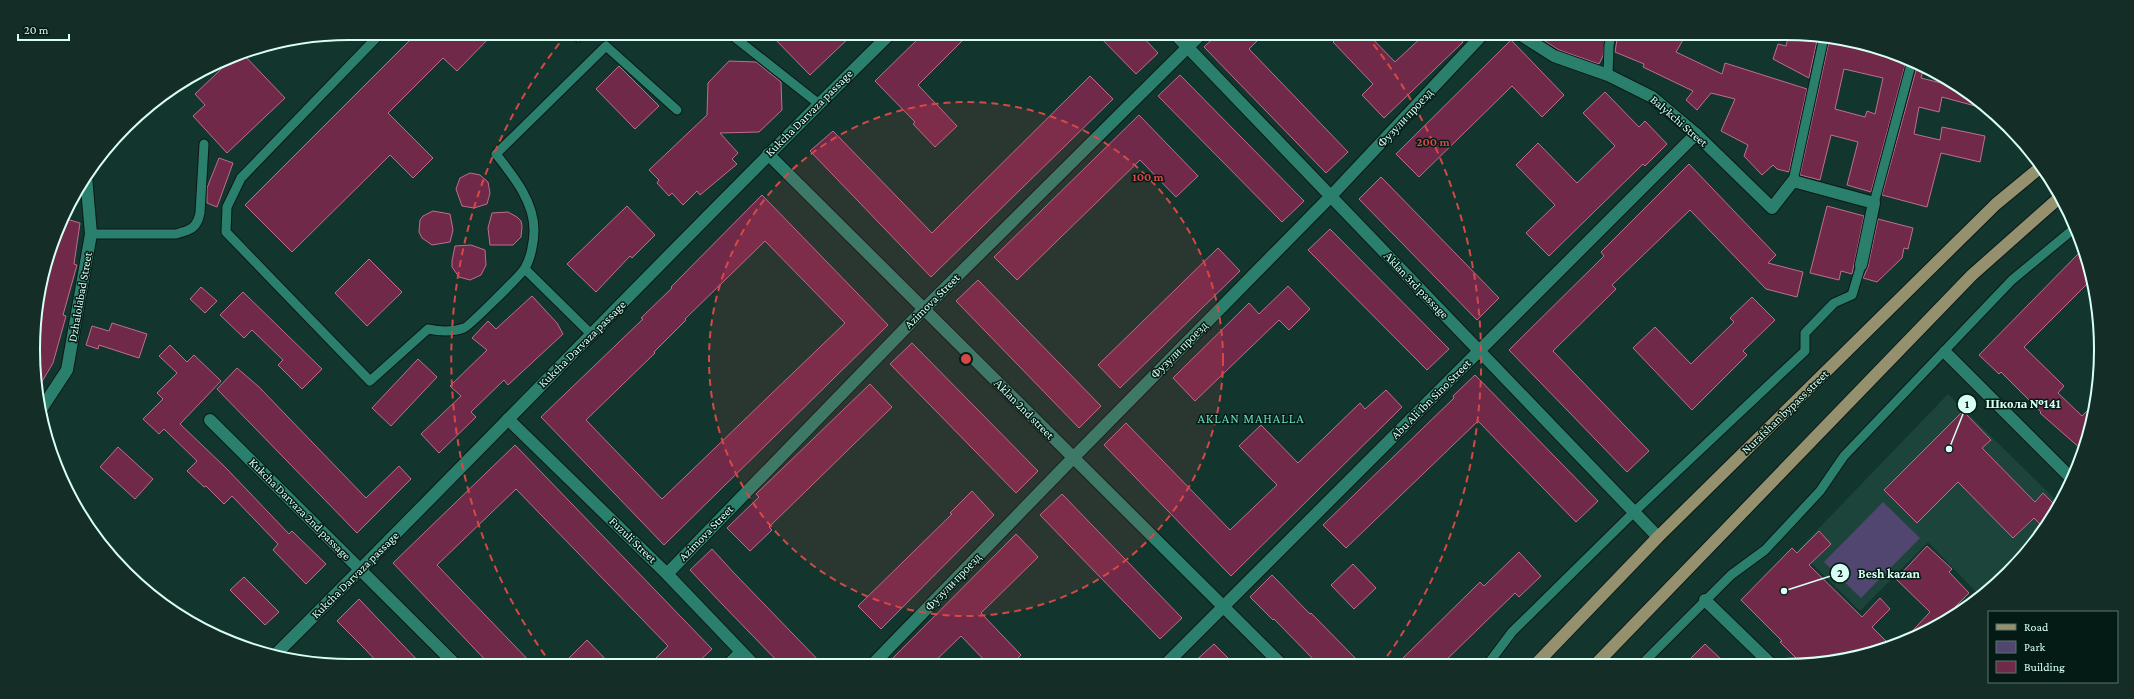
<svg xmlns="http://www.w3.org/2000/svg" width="2134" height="699" viewBox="0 0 2134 699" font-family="'Crimson Pro',serif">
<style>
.built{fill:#1d443a}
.green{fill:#50466f}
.building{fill:#712949;stroke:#be6e8e;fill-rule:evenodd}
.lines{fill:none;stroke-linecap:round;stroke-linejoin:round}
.service-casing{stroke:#0b1916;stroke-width:11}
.minor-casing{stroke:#0b1916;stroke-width:14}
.primary-casing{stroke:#0b1916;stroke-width:14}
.service{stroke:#2a806d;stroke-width:9}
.minor{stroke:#2a806d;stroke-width:12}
.primary{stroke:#95916f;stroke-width:12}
.ring{fill:none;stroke:#d64846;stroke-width:2;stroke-dasharray:7 5}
.labels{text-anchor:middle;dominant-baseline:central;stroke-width:3;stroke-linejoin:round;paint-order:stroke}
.street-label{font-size:12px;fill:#d8fff3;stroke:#041b15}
.neighbourhood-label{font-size:13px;letter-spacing:1px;fill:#6bd7bd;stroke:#041b15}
.rim{fill:none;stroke:#d8fff3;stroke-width:2}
.centre{fill:#d64846;stroke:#041b15;stroke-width:2}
.ring-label{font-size:12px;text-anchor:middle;font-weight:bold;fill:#d64846;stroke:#041b15;stroke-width:3;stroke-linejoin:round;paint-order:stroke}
.leader{fill:none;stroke:#d8fff3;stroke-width:1.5}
.callout-dot{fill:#d8fff3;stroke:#041b15;stroke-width:1.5}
.mark-label{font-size:12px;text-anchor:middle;font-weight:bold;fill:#111}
.callout-label{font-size:13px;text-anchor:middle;font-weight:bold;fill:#d8fff3;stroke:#041b15;stroke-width:3;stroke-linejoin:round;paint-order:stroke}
</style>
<rect width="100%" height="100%" fill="#12352d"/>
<polygon class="built" points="1948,394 2060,504 2059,508 2008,573 1979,595 1928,542 1860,611 1798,550"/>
<polygon class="green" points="1883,502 1920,538 1861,598 1824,562"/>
<g class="building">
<polygon points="417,33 494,33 457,71 443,58 388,113 433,158 413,178 390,155 292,252 245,205"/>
<polygon points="769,33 854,33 810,75"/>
<polygon points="924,33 970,33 918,85 957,126 935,147 913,124 915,122 875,81"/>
<polygon points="1096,33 1139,33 1158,53 1136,74"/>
<polygon points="1219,33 1265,33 1249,49 1348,152 1326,173 1204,47"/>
<polygon points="1343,33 1367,33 1395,62 1426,33 1455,33 1463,42 1384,118 1362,95 1373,84 1333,42"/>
<polygon points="1532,33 1606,33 1603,56 1599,64 1559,50"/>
<polygon points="1618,33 1687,33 1676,52 1722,74 1725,63 1807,89 1789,172 1777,169 1773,165 1762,175 1744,156 1748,145 1721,131 1735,99 1711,93 1697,110 1686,100 1693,91 1643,67 1644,64 1615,52"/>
<polygon points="1789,33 1818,36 1809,78 1773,59 1778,44 1786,46"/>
<path d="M1830,37L1846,39L1907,58L1871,192L1847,185L1858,142L1831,135L1820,180L1800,175ZM1844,69L1883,78L1875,114L1867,111L1865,117L1835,109Z"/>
<polygon points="1511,40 1564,95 1542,117 1512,86 1419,177 1396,154"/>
<polygon points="242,53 285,98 227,153 193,116 205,105 195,94 237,54"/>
<polygon points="729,61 756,62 781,82 782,110 759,132 720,133 738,153 732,159 737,164 700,195 697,191 683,205 672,193 669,196 657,183 659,180 649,170 707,115 708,83"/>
<polygon points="1918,63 1924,67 1921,78 1949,85 1950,81 1961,86 1990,110 1942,97 1939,112 1919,107 1914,134 1940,140 1942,127 1985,136 1980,162 1941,153 1927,207 1882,195"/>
<polygon points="619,66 659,106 635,129 596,89"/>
<polygon points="1180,75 1304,201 1282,222 1158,96"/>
<polygon points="1090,76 1113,99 931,277 810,151 833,131 932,233"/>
<polygon points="1605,92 1639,127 1645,121 1667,144 1645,166 1643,164 1549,256 1526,233 1555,205 1516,165 1538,143 1577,183 1615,146 1583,113"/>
<polygon points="1139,115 1198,176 1176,197 1140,160 1017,280 994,257"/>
<polygon points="219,158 233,163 217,207 207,203 207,188"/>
<polygon points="1689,164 1776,255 1768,263 1803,272 1797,297 1766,289 1690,210 1612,285 1616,289 1553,351 1649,451 1627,472 1509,350 1604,256 1601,252"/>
<polygon points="470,173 480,175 488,182 490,193 487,204 474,208 462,206 456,189 460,178"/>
<polygon points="1381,177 1499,298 1477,320 1359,199"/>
<path d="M762,195L888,325L664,545L541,417L643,319L641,318L672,288L671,287ZM765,241L845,323L662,499L586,420L655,353L654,352L686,320L685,319Z"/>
<polygon points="627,206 655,235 632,258 630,256 596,292 567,264"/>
<polygon points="1827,206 1864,216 1852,274 1841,271 1839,280 1810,273"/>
<polygon points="433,211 450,214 453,230 450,242 432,245 422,238 419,232 420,220 423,216"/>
<polygon points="508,212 517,217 521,221 522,226 521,237 513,245 490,245 488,228 492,213"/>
<polygon points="63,218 80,223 74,264 77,265 63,315 66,316 53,363 37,390 34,370 36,308"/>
<polygon points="1878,219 1913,228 1908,249 1904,248 1902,258 1877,282 1863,278 1868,267"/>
<polygon points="1330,229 1449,349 1427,370 1308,250"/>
<polygon points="471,245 485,250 486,265 481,275 470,280 459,277 452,267 452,261 455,246"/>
<polygon points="1218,248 1240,271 1120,388 1098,365"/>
<polygon points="2083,249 2092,279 2024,347 2064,386 2058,393 2082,416 2096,402 2095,411 2081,449 2040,413 2041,412 2001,372 1999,374 1979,355"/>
<polygon points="369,259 402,292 367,326 335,293"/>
<polygon points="978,280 1101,406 1079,428 956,301"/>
<polygon points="1288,286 1310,309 1289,330 1279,320 1195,401 1173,378 1249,303 1259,314"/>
<polygon points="201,287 217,301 205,313 190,299"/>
<polygon points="243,292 322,369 302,389 278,365 283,360 252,330 244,338 220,315"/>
<polygon points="532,296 557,323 563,334 508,385 504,380 471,412 476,417 439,453 421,434 461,396 450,386 487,350 472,338 488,321 496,329"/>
<polygon points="1752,297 1775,320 1743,351 1747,355 1692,410 1633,348 1655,327 1691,364 1734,322 1730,318"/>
<polygon points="112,323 147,334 139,358 99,345 98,349 86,345 92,326 109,331"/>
<polygon points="912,343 1038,471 1016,493 890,364"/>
<polygon points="170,345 187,362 194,355 221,381 180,424 226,468 289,534 292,531 326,564 306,584 273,550 278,544 232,496 224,504 206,486 204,487 187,471 197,461 164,429 159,434 143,419 163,399 157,393 177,373 159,356"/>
<polygon points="418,359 437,377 391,426 372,408"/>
<polygon points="237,368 259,387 366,498 399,466 411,479 357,533 217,389"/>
<polygon points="1475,375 1598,501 1576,522 1478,421 1346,548 1323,525 1454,398 1453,396"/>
<polygon points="870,384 892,407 769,527 772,530 750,551 727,528 759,497 756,494"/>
<polygon points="1386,390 1402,407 1231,576 1104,445 1126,423 1230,530 1277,485 1239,446 1261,425 1298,463 1360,403 1365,409"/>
<polygon points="1963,411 1991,440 1982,448 2035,502 2043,493 2058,508 2043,527 2034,518 2013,538 1958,482 1917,523 1884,490"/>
<polygon points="515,445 712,649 695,665 649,665 668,646 516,489 437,565 534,666 491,666 393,563"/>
<polygon points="118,447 153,479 135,499 100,467"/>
<polygon points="972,491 994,515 881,629 858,606 952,514 950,513"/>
<polygon points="1062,494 1182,618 1160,639 1040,515"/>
<polygon points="1819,531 1831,544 1809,565 1862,617 1880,598 1890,609 1872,627 1889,644 1826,663 1801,663 1780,642 1782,641 1741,600 1792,548 1797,553"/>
<polygon points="1016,534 1038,557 981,613 1021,655 1011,665 989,665 961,636 931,665 886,665"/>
<polygon points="1927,546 1952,569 1949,572 1969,593 1941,621 1925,633 1904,640 1930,612 1896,579"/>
<polygon points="712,549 734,573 823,665 781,665 722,604 690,570"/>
<polygon points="1519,552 1541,576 1519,597 1515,593 1442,664 1397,664 1480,582 1484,586"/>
<polygon points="1353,564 1376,588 1354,609 1331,585"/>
<polygon points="1272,575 1310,614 1311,613 1361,664 1318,664 1274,619 1273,620 1250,597"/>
<polygon points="244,577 279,612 265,625 230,590"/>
<polygon points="359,599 399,641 423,666 381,666 363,647 337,621"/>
<polygon points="587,640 612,666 561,666"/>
<polygon points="1214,644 1234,664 1192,664"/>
<polygon points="1705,644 1725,663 1685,664"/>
</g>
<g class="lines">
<g class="service-casing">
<g id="service">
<path d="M381,33L241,178L227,207L226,232L370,381L428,329C438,331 453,332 464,328C468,327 522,274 525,268C531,258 534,241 534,230C534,201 513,176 496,154L606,46L677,110"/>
<polyline points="729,33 819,104"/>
<polyline points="578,37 580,33"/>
<polyline points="1608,75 1609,45 1612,33"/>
<polyline points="1793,181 1824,37"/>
<polyline points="1874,203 1912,61"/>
<path d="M91,234H176C191,230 197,228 200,213L204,144"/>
<polyline points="525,269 592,335"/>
<polyline points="1488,664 1512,632 1634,512 1805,351 1805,333 1834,303 1852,295 1861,265"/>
<polyline points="1642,664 1731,575 1765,550 1820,491 1844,456 2012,280 2076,227"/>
</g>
</g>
<g class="minor-casing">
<g id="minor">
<polyline points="1174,33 1658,537"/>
<polyline points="1518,33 1554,56 1608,75 1652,97 1696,134 1772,208 1793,181 1874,203 1861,265"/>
<polyline points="768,154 1281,664"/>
<polyline points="1945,352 2070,477"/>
<polyline points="40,411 67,370 91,234 86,176"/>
<polyline points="508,419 667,574 754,665"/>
<polyline points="210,420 457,666"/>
<polyline points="667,574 924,309 1202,33"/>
<polyline points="1705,600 1770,663"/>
<path d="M274,656C481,450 682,238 891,33"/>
<polyline points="1166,664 1696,134"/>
<polyline points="728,665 741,652"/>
<polyline points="872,665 1073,458 1331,196 1484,33"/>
</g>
</g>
<g class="primary-casing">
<g id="primary">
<polyline points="1536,664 1658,537 1996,204 2042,166"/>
<polyline points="1596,664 1972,275 2060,197"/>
</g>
</g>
<use href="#service" class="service"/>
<use href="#minor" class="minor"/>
<use href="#primary" class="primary"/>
</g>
<circle cx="966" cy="359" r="257" fill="#d64846" fill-opacity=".12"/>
<g class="ring">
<circle cx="966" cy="359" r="257"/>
<path d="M552 665A515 515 0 0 1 566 35M1366 35A515 515 0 0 1 1383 662"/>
</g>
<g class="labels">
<g class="street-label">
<text transform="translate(809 113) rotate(-45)">Kukcha Darvaza passage</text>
<text transform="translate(1405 118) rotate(-47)">Фузули проезд</text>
<text transform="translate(1679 121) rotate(41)">Balykchi Street</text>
<text transform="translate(1416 285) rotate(46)">Аklаn 3rd passage</text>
<text transform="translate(80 297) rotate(-80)">Dzhalolаbad Street</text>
<text transform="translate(932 301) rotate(-45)">Azimova Street</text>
<text transform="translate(582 344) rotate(-45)">Kukcha Darvaza passage</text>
<text transform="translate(1179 350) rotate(-45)">Фузули проезд</text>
<text transform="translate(1431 399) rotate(-45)">Abu Ali Ibn Sino Street</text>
<text transform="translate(1024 409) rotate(45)">Аklаn 2nd street</text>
<text transform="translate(1785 412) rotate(-44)">Nurafshan bypass street</text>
<text transform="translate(300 509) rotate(45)">Kukcha Darvaza 2nd passage</text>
<text transform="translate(706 533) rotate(-46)">Azimova Street</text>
<text transform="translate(633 540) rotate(44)">Fuzuli Street</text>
<text transform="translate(355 575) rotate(-45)">Kukcha Darvaza passage</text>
<text transform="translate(953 582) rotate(-46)">Фузули проезд</text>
</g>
<g class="neighbourhood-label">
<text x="1251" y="418">AKLAN MAHALLA</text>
</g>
</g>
<path d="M0 0H2134V699H0ZM349 40H1785A309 309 0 0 1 2094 349V350A309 309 0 0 1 1785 659H349A309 309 0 0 1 40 350V349A309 309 0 0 1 349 40Z" fill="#152d27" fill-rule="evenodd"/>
<path class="rim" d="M349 40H1785A309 309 0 0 1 2094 349V350A309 309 0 0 1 1785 659H349A309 309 0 0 1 40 350V349A309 309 0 0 1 349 40Z"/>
<circle cx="966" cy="359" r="6" class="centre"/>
<g class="ring-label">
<text x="1433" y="146">200 m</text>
<text x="1148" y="181">100 m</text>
</g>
<path class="leader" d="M1949 449L1967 404M1784 591L1840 573"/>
<g class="callout-dot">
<circle cx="1949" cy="449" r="4"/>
<circle cx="1784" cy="591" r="4"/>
<circle cx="1967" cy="404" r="10"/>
<circle cx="1840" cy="573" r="10"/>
</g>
<g class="mark-label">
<text x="1967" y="408">1</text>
<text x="1840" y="577">2</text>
</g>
<g class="callout-label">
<text x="2023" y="408">Школа №141</text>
<text x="1889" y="578">Besh kazan</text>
</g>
<rect x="1988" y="611" width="130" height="72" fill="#041b15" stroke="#59766e"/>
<rect x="1996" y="624" width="20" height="6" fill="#95916f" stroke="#59766e"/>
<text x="2024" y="631" font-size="12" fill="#d8fff3">Road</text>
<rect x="1996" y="641" width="20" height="12" fill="#50466f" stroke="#59766e"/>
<text x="2024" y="651" font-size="12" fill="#d8fff3">Park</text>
<rect x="1996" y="661" width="20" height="12" fill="#712949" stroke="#59766e"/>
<text x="2024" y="671" font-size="12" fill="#d8fff3">Building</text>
<path d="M18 34v6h51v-6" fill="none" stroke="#d8fff3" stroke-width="2"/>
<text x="24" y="34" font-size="12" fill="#d8fff3" stroke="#041b15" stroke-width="3" paint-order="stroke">20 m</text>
</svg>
